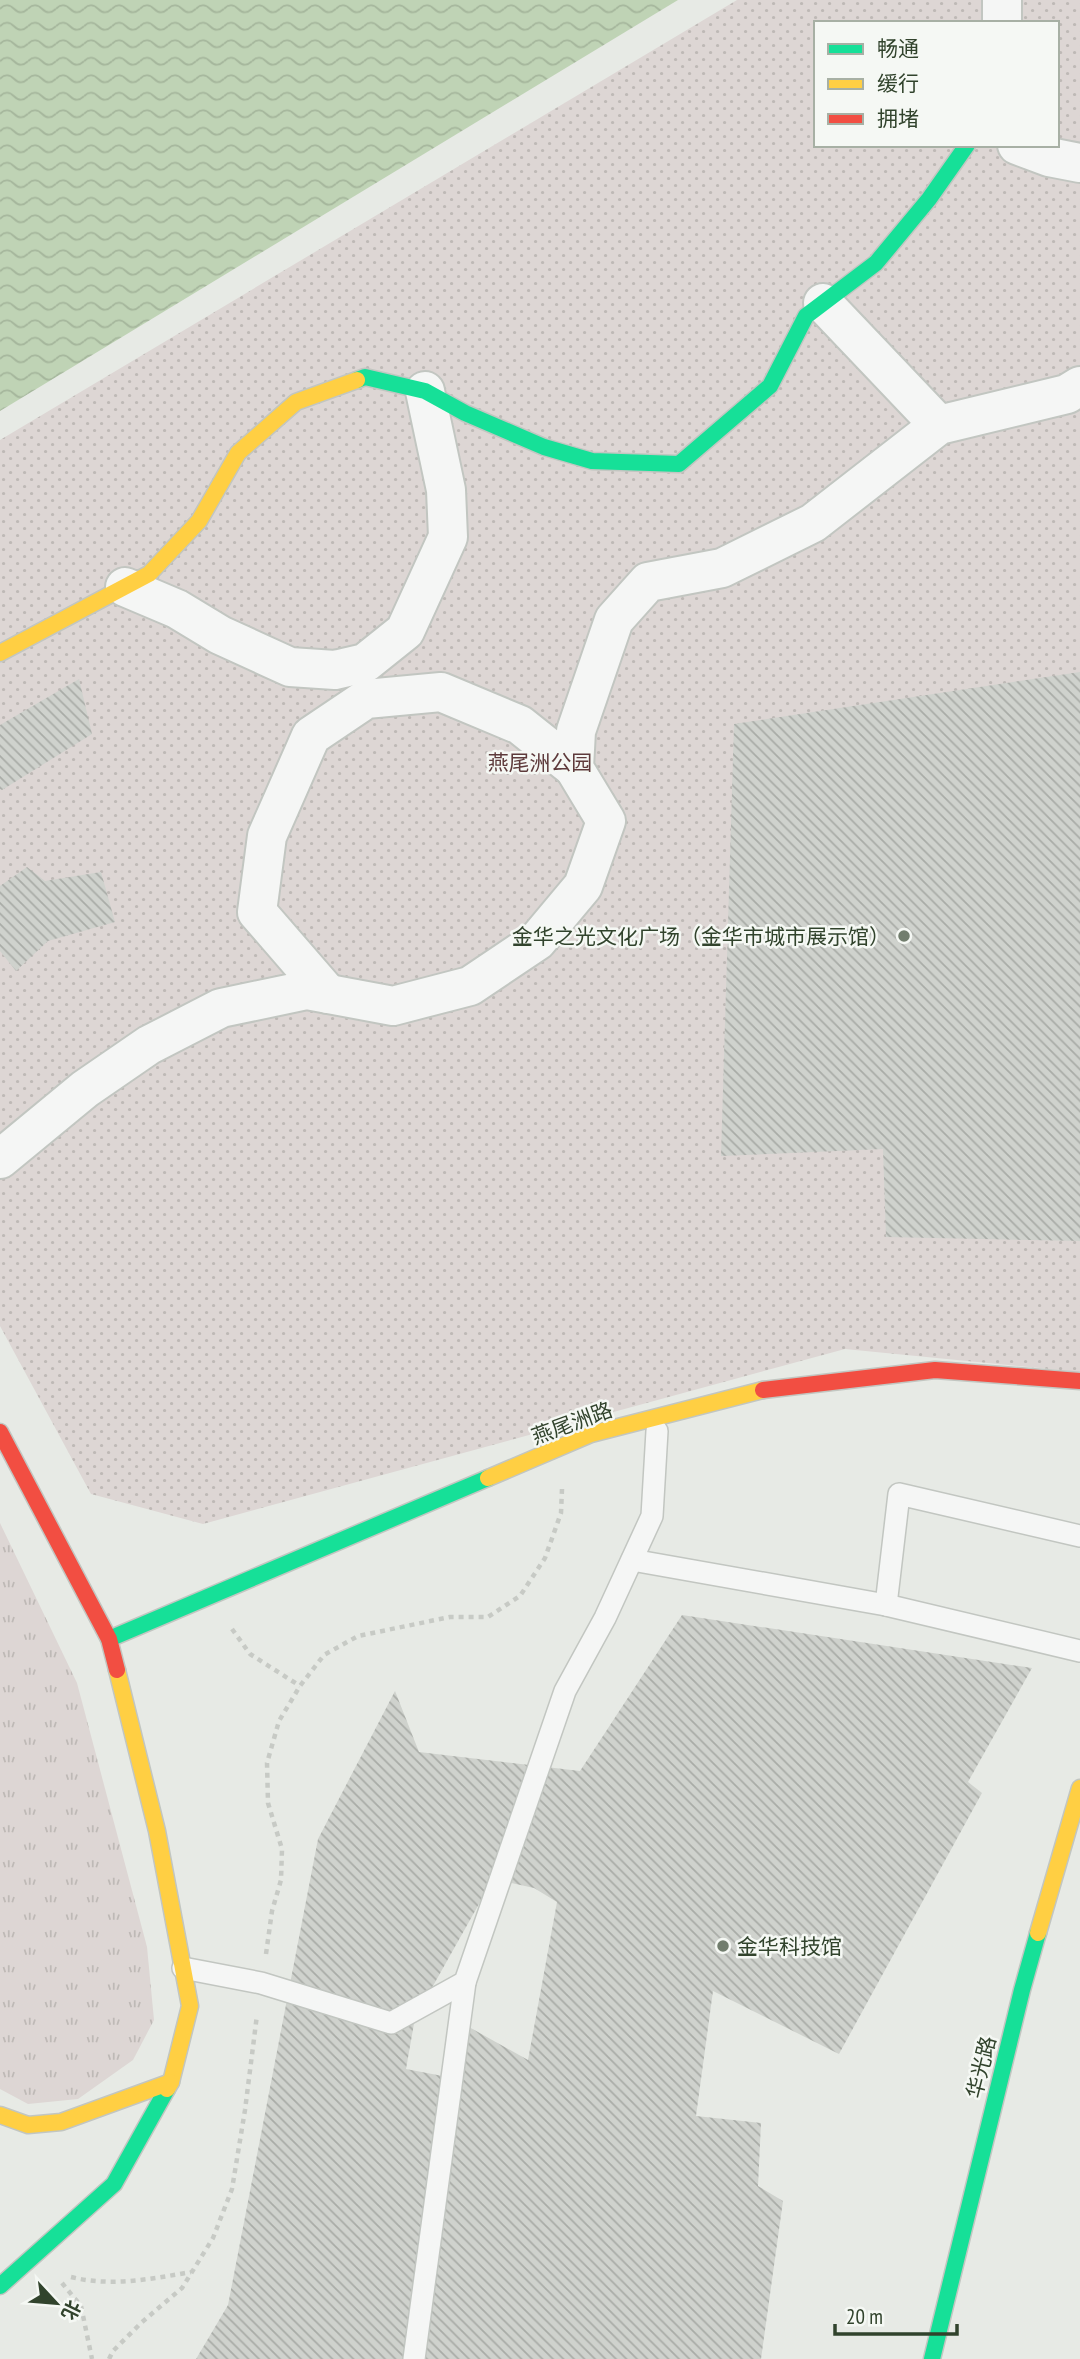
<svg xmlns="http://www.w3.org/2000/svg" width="1080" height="2359" viewBox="0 0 1080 2359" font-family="'PT Sans Narrow','Noto Sans SC',sans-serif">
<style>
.grass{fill:url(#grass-tufts)}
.park{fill:url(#park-dots);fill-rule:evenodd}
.water{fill:url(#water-waves)}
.building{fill:url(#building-back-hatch);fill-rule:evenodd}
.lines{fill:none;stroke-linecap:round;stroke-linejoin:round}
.lane-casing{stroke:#c2c6c1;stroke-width:24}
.street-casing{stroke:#c2c6c1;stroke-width:42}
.fast-casing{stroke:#c2c6c1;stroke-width:19}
.slow-casing{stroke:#c2c6c1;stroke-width:19}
.jam-casing{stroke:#c2c6c1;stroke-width:19}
.path{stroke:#c7cac5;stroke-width:4.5;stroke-dasharray:5 5;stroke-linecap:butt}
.lane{stroke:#f5f6f5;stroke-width:21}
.street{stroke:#f5f6f5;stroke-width:38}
.fast{stroke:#16e098;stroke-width:16}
.slow{stroke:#ffcf43;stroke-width:16}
.jam{stroke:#f24e42;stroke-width:16}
.poi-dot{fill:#717d6d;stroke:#f5f8f4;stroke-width:2.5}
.labels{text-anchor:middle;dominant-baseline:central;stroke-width:5;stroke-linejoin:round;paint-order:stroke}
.park-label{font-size:21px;fill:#5e3a3b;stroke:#f5f8f4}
.poi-label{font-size:21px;fill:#31432c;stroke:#f5f8f4;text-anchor:end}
.street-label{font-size:21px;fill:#31432c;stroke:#f5f8f4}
</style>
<defs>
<pattern id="grass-tufts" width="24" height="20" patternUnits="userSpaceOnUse" patternTransform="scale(1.75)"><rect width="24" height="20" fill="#ddd6d4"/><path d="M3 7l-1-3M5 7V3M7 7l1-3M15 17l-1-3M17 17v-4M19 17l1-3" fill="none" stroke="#beb9b6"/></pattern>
<pattern id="park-dots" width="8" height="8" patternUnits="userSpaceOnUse" patternTransform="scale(1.75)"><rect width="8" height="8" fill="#ddd6d4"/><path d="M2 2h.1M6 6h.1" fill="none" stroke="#beb9b6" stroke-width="1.8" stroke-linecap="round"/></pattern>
<pattern id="water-waves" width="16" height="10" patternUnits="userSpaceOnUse" patternTransform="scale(1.75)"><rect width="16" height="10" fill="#bfd3b5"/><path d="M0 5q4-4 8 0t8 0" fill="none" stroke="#a5b69c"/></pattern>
<pattern id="building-back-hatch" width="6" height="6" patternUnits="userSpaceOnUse" patternTransform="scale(1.75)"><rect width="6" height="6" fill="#cfd2cd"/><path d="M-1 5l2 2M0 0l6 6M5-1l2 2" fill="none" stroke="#a9aca7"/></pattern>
</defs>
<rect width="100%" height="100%" fill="#e7eae5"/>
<polygon class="grass" points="0,1523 77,1683 147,1947 154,2020 133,2060 78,2099 28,2104 0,2089"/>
<path class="park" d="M737,0H1080V1372L845,1349L203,1524L91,1494L0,1326V440ZM816,23H1057V145H816Z"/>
<polygon class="water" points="0,0 678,0 0,411"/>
<g class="building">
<polygon points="1080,672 1080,1241 886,1237 883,1149 721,1156 734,724"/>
<polygon points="79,679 92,734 2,790 0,789 0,725"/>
<polygon points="27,867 45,881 101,872 115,922 48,941 16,971 0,951 0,886"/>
<path d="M682,1615L1032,1668L968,1782L982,1793L839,2054L713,1991L696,2116L761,2123L758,2186L783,2201L761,2359H196L228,2305L318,1839L395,1691L419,1752L580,1771ZM493,1879L534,1888L557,1902L528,2060L460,2022L453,2078L406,2069L415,2018Z"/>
</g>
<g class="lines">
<g class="lane-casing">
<g id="lane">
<polyline points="632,1560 886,1605 1080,1651"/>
<polyline points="886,1605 899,1494 1080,1536"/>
<polyline points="183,1968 261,1983 391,2023 465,1982 565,1691 605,1618 652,1516 657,1431"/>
<polyline points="414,2359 465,1982"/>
</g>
</g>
<g class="street-casing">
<g id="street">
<polyline points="1002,23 1002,0"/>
<polyline points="1017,145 1049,157 1080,163"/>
<polyline points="823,303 939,425"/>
<polyline points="125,587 177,609 220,635 290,667 335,670 365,663 405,631 448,537 446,490 425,391"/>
<polyline points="328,994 257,912 267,836 311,736 366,699 441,692 520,725 574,768"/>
<polyline points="0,1159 85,1089 149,1045 221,1008 307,990 393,1006 470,986 537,941 583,886 606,821 574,768 576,731 614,620 648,582 722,568 813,523 939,425 1067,394 1080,386"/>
</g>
</g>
<g class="fast-casing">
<g id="fast">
<polyline points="357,380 365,377 425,391 465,413 544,447 592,461 679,464 770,386 806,316 876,263 929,199 967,145"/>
<polyline points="109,1639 488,1478"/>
<polyline points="0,2286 114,2184 167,2089"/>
<polyline points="932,2359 1022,1990 1038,1933"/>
</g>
</g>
<g class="slow-casing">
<g id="slow">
<polyline points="0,653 149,574 199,521 238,453 296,402 357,380"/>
<polyline points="488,1478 591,1434 763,1390"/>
<polyline points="117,1670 157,1831 190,2006 171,2082 167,2089"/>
<polyline points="1038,1933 1080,1788"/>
<polyline points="0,2115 28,2125 61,2122 171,2082"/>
</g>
</g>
<g class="jam-casing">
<g id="jam">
<polyline points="763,1390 935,1370 1080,1381"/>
<polyline points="0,1432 109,1639 117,1670"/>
</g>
</g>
<g class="path">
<polyline points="232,1629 250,1654 300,1686"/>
<polyline points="266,1954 272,1911 281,1880 282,1849 268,1803 267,1763 279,1721 300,1686 324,1655 358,1636 450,1617 488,1617 520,1596 545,1558 561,1513 562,1489"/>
<path d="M71,2277C111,2287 151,2279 191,2272"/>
<polyline points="62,2283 81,2306 92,2359"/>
<polyline points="109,2359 113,2351 141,2323 182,2288 213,2238 232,2189 245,2110 257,2015"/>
</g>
<use href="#lane" class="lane"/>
<use href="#street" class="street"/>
<use href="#fast" class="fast"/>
<use href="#slow" class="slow"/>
<use href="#jam" class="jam"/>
</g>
<g class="poi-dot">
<circle cx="904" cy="936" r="7"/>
<circle cx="723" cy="1946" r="7"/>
</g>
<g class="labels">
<g class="park-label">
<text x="540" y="762">燕尾洲公园</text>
</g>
<g class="poi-label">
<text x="890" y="936">金华之光文化广场（金华市城市展示馆）</text>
<text x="737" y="1946" text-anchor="start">金华科技馆</text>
</g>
<g class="street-label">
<text transform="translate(572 1423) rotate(-20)">燕尾洲路</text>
<text transform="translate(981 2067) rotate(-76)">华光路</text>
</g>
</g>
<rect x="814" y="21" width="245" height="126" fill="#f5f8f4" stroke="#a7b0a4" stroke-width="2"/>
<rect x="828" y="44" width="35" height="10" fill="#16e098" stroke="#a7b0a4" stroke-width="2"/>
<text x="877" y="56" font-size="21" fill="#31432c">畅通</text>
<rect x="828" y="79" width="35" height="10" fill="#ffcf43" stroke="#a7b0a4" stroke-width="2"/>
<text x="877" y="91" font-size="21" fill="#31432c">缓行</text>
<rect x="828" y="114" width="35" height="10" fill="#f24e42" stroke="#a7b0a4" stroke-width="2"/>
<text x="877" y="126" font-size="21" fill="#31432c">拥堵</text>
<g transform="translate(56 2303) rotate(116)" stroke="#f5f8f4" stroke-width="5" paint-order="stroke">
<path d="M0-5L12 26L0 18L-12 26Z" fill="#31432c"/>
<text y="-10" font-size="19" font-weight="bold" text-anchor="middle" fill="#31432c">北</text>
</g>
<path d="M835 2324v10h122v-10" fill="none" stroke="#31432c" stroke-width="3.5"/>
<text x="846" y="2324" font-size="21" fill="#31432c" stroke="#f5f8f4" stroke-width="5" paint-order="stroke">20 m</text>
</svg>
